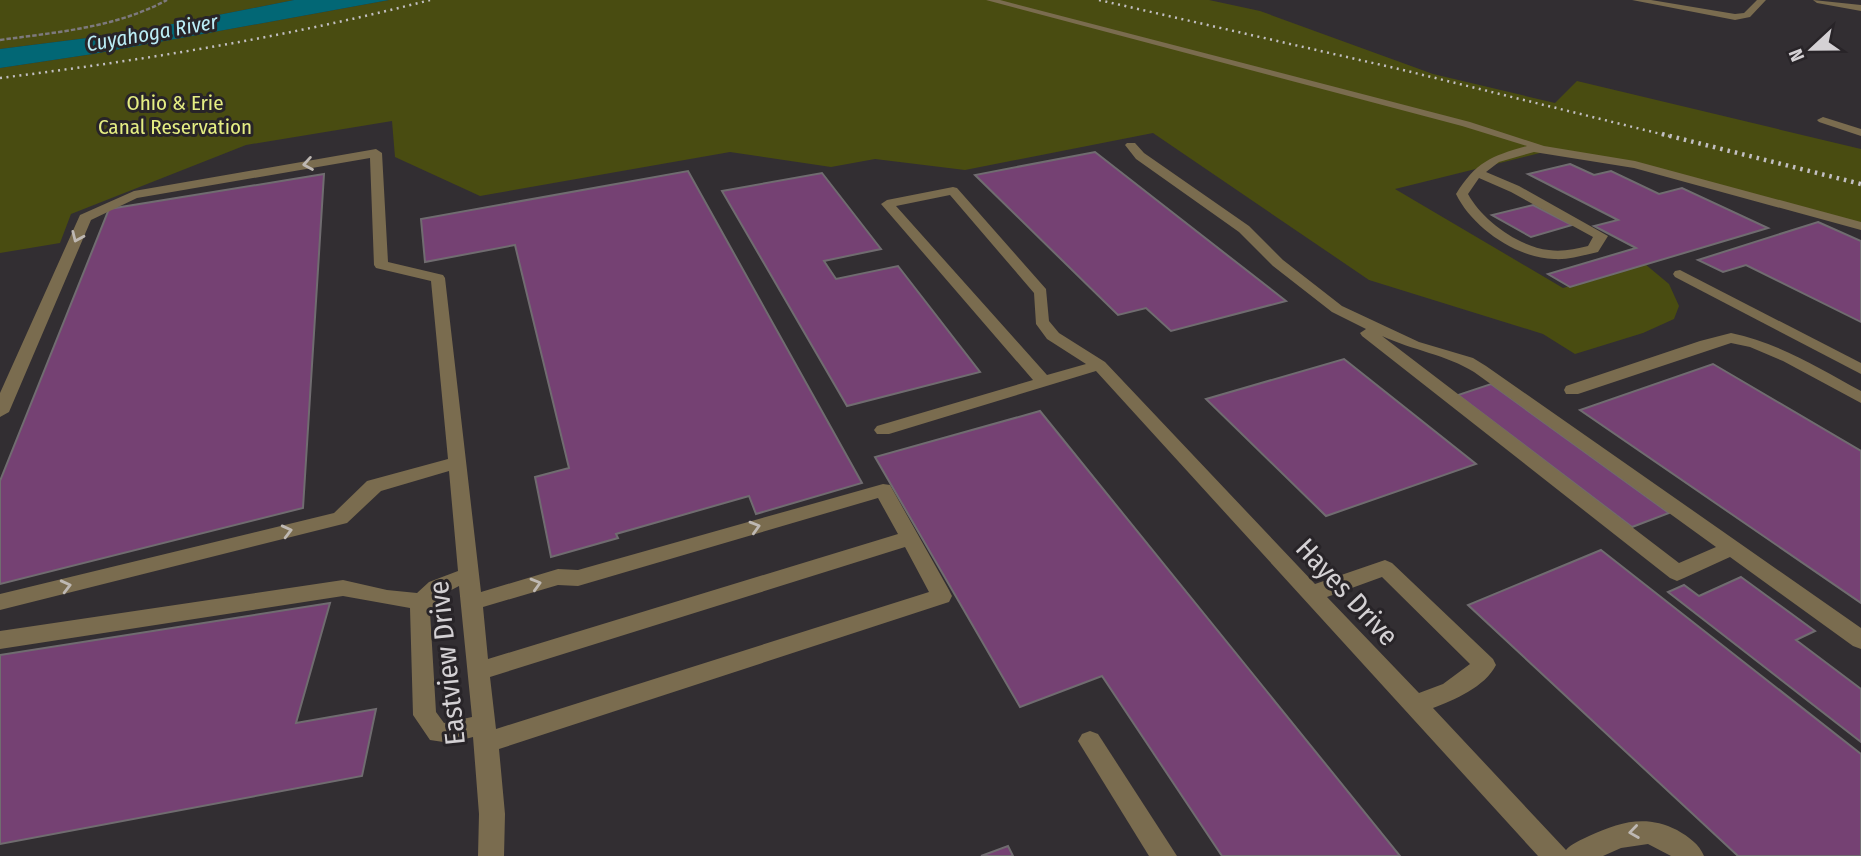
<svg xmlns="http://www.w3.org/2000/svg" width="1861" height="856" viewBox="0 0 1861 856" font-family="'Fira Sans Condensed',sans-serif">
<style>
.green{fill:#494c11}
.water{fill:#026775}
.building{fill:#754173;stroke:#706c70;stroke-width:2}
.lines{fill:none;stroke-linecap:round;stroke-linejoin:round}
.path{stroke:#7d797d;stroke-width:2.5;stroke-dasharray:4.5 2;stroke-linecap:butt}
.minor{fill:#7a6c4f;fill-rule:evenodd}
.rail-far1{stroke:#c2bfc2;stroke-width:2.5;stroke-dasharray:2 4.5;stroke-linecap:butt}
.rail{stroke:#c2bfc2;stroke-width:4.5;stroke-dasharray:2.5 5;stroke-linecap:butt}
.oneway{stroke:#beb8b3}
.labels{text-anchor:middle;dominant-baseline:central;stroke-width:6;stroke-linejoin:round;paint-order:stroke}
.far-water-label{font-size:21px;font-style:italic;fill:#bbedf6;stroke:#282428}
.far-park-label{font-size:21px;fill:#e5ee83;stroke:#282428}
.near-street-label{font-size:28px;fill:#d4d1d4;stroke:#282428}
</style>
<rect width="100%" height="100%" fill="#322e32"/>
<g class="green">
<polygon points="0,0 294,0 127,33 0,49"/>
<polygon points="389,0 1209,0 1260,11 1433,74 1555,103 1577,81 1861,149 1861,226 1635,165 1552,150 1395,189 1563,288 1645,264 1669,284 1679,306 1674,319 1643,333 1575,354 1543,334 1369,280 1153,133 965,170 875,159 831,167 730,152 480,196 395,157 392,121 246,145 71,214 60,243 0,253 0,68 93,54"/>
</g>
<polygon class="water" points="294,0 389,0 93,54 0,68 0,49 127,33"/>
<g class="building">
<polygon points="1095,152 1286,301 1171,331 1146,308 1118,315 975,175"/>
<polygon points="1570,164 1594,175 1611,171 1659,194 1682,188 1768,228 1570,287 1548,274 1636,248 1594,226 1618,220 1528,174"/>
<polygon points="688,171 862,483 756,514 749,496 616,534 618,538 551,557 535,477 569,468 515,245 425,262 421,219"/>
<polygon points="822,173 881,249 824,261 836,279 898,266 980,372 847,406 722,191"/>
<polygon points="324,174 303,508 0,584 0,481 109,209"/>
<polygon points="1533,205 1572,225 1531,237 1492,215"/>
<polygon points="1818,222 1861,241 1861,322 1746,265 1723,272 1698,260"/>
<polygon points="1344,359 1476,464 1326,516 1206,399"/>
<polygon points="1713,364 1861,451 1861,603 1580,410"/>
<polygon points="1491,384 1669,513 1632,527 1458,395"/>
<polygon points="1040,411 1400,856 1222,856 1102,676 1020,707 875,457"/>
<polygon points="1601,550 1861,754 1861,856 1738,856 1468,605"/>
<polygon points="1741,577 1815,631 1796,640 1861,689 1861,742 1668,592 1684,585 1699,596"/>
<polygon points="330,603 296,723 376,709 362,776 0,844 0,655"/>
<polygon points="1008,846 1013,856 981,856"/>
</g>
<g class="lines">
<path class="path" d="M0,40C57,32 115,28 167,0"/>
<g class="minor">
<path d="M986,0H1000L1470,122L1544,146L1635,161L1861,222V230L1634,168L1534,152L1499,162L1486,172L1519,186L1608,236L1598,252C1584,255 1569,260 1554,259C1516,258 1472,227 1456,194C1476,162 1491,156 1527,146L1462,126ZM1479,178L1511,192L1593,237L1588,246C1575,249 1562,252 1549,250C1519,247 1482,220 1468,194Z"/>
<polygon points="1632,0 1651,0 1735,14 1744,13 1757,0 1766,0 1750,17 1735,20"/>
<polygon points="1813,0 1861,5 1861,11 1817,3"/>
<polygon points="1823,117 1861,129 1861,136 1819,122 1817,120"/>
<path d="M1127,143H1135L1144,153L1249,226L1283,260L1342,306L1419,342L1473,358L1486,366L1861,628V649L1853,646L1730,557L1684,578L1677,581L1670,578L1362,336L1360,333L1366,329L1332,312L1273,266L1239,232L1136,159L1125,145ZM1382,336C1412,350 1447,355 1474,372L1716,547L1679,563Z"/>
<path d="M376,149L382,153L388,262L443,275L445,278L481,592L558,569L578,570L883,484L890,485L949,590L952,596L949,602L499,749L505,814L504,856H478L479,814L473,737L450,743L430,740L413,715L410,608L343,596L0,649V631L343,580L387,590L417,593L429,582L458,571L449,471L381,491L347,523L0,610V594L334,513L367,481L448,459L431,281L376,268L374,265L370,158L137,198L91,220L9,412L0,417V393L80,215L134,191ZM878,498L898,534L488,659L483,607L558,585L578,586ZM905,547L929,592L496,729L490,677ZM459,586L472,717L444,723L436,712L430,612L438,597Z"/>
<path d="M953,187L957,188L1046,289L1049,321L1059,333L1105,362L1315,584L1385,560L1392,563L1493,659L1496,665C1485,687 1454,700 1433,708L1566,850C1571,844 1581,840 1589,836C1619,822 1646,814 1677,830C1689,837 1699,844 1704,856H1671L1648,844L1621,848L1603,856H1538L1096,371L889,434H877L874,430L877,426L1033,380L881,204L887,200ZM950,195L1034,293L1036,324L1047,339L1086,364L1047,375L896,206ZM1382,577L1470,664L1443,684L1419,693L1327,597Z"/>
<polygon points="1680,270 1861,363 1861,374 1675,277 1673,274 1675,271"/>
<path d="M1731,333C1779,343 1819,368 1861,391V403L1783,361L1750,347L1731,343L1578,394H1566L1564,390L1566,386L1700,341Z"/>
<polygon points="1090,731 1098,734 1177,856 1149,856 1078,741 1082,734"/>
</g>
<g class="rail-far1">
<polyline points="1099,0 1399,69 1669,136"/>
<path d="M0,78C145,60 288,37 430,0"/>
</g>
<polyline class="rail" points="1662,134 1861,184"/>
</g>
<defs><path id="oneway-chevron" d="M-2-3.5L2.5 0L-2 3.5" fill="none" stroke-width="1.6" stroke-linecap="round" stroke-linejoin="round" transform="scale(1.75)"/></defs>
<g class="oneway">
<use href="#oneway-chevron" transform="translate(308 164) rotate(170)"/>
<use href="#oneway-chevron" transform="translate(77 237) rotate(114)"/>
<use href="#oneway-chevron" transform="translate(755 527) rotate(-16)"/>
<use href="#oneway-chevron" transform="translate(287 531) rotate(-14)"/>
<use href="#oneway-chevron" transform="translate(536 584) rotate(-16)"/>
<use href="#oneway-chevron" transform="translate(66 586) rotate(-14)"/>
<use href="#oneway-chevron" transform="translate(1634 832) rotate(172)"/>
</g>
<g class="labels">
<g class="far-water-label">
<text transform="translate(152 33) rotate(-10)">Cuyahoga River</text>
</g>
<g class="far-park-label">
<text x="175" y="103">Ohio &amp; Erie<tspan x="175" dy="24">Canal Reservation</tspan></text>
</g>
<g class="near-street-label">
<text transform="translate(1347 592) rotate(47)">Hayes Drive</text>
<text transform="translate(447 663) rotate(-96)">Eastview Drive</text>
</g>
</g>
<g transform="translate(1812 49) rotate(248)" stroke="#282428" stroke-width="5" paint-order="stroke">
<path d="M0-5L12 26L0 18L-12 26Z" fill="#d4d1d4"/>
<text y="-10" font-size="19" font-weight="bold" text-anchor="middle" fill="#d4d1d4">N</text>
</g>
</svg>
